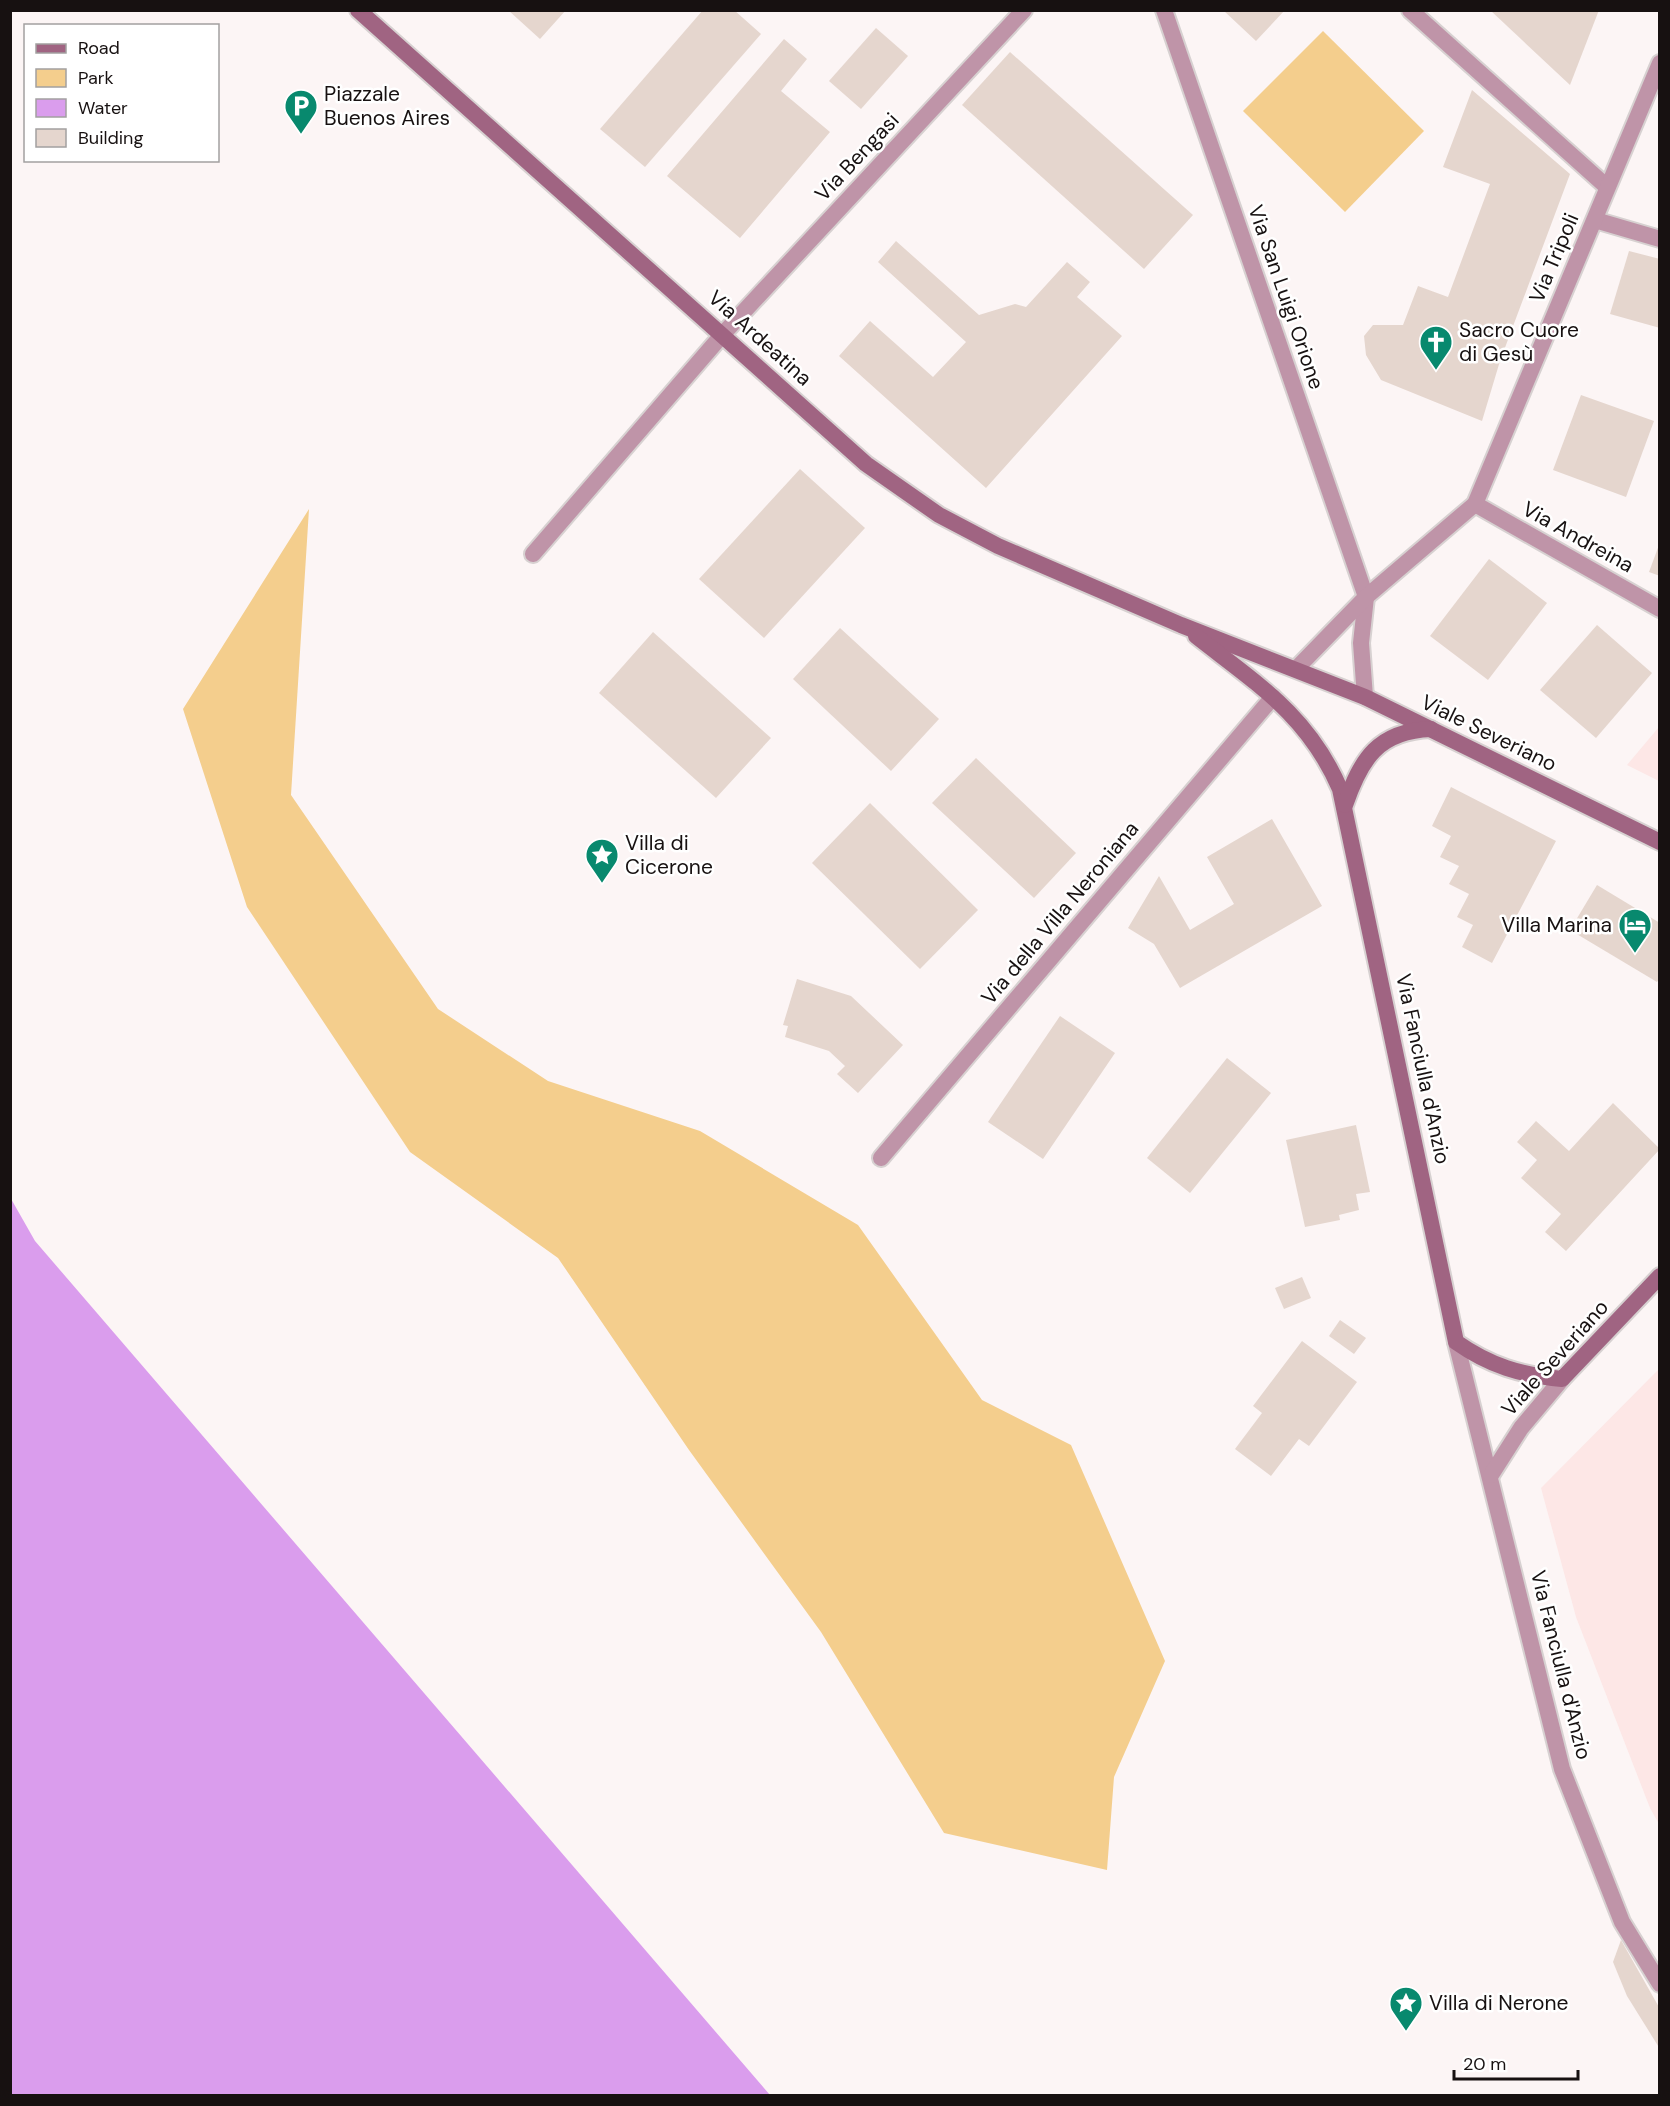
<svg xmlns="http://www.w3.org/2000/svg" width="1670" height="2106" viewBox="0 0 1670 2106" font-family="'DM Sans',sans-serif">
<style>
.built{fill:#fde7e6}
.green{fill:#f4ce8d}
.water{fill:#da9ded}
.building{fill:#e5d6ce}
.lines{fill:none;stroke-linecap:round;stroke-linejoin:round}
.service-casing{stroke:#d7d1d1;stroke-width:20}
.minor-casing{stroke:#d7d1d1;stroke-width:20}
.tertiary-casing{stroke:#d7d1d1;stroke-width:20}
.secondary-casing{stroke:#d7d1d1;stroke-width:20}
.service{stroke:#bf94a8;stroke-width:16}
.minor{stroke:#bf94a8;stroke-width:16}
.tertiary{stroke:#bf94a8;stroke-width:16}
.secondary{stroke:#a06482;stroke-width:16}
.labels{text-anchor:middle;dominant-baseline:central;stroke-width:5;stroke-linejoin:round;paint-order:stroke}
.poi-label{font-size:21px;fill:#171111;stroke:#fff;text-anchor:start}
.street-label{font-size:21px;fill:#171111;stroke:#fff}
</style>
<rect width="100%" height="100%" fill="#fcf5f5"/>
<g class="built">
<polygon points="1659,727 1659,781 1627,765"/>
<polygon points="1659,1369 1659,1824 1650,1808 1576,1617 1541,1488"/>
</g>
<g class="green">
<polygon points="1323,31 1424,131 1345,212 1243,111"/>
<polygon points="309,509 291,795 438,1009 548,1081 700,1131 858,1225 982,1400 1071,1445 1165,1661 1114,1777 1107,1870 944,1833 821,1632 689,1450 558,1258 410,1152 247,907 183,709"/>
</g>
<polygon class="water" points="10,1197 35,1241 770,2095 11,2095"/>
<g class="building">
<polygon points="508,10 566,10 540,39"/>
<polygon points="703,10 734,10 761,34 645,167 600,129"/>
<polygon points="1223,10 1285,10 1256,41"/>
<polygon points="1490,10 1599,10 1570,85"/>
<polygon points="876,28 908,56 861,109 829,81"/>
<polygon points="784,39 807,59 781,91 830,132 740,238 667,176"/>
<polygon points="1010,52 1193,215 1144,269 962,105"/>
<polygon points="1472,90 1570,174 1500,361 1482,421 1381,380 1366,355 1364,336 1373,325 1403,325 1418,286 1448,297 1490,184 1443,167"/>
<polygon points="896,241 979,315 1015,304 1026,307 1067,262 1090,282 1077,297 1122,336 986,488 839,356 870,321 933,377 966,342 878,262"/>
<polygon points="1629,251 1660,259 1660,328 1610,314"/>
<polygon points="1581,395 1654,421 1626,497 1553,470"/>
<polygon points="800,469 865,528 764,638 699,579"/>
<polygon points="1659,545 1660,545 1660,576 1649,572"/>
<polygon points="1489,559 1547,603 1488,680 1430,636"/>
<polygon points="1597,625 1652,673 1596,738 1540,690"/>
<polygon points="840,628 939,719 891,771 793,679"/>
<polygon points="653,632 771,738 716,798 599,693"/>
<polygon points="976,758 1076,853 1034,898 932,803"/>
<polygon points="1451,787 1556,841 1492,963 1462,947 1473,925 1457,917 1469,894 1449,884 1459,866 1440,857 1451,836 1432,826"/>
<polygon points="870,803 978,910 920,969 812,863"/>
<polygon points="1272,819 1322,906 1180,988 1154,944 1128,928 1159,876 1190,930 1234,904 1207,857"/>
<polygon points="1597,885 1660,923 1660,978 1657,982 1570,930"/>
<polygon points="797,979 851,996 903,1045 858,1093 837,1074 845,1066 829,1051 785,1037 788,1026 783,1025"/>
<polygon points="1060,1016 1115,1053 1043,1159 988,1122"/>
<polygon points="1227,1058 1271,1093 1190,1193 1147,1158"/>
<polygon points="1613,1103 1660,1149 1566,1251 1545,1232 1561,1214 1521,1178 1537,1160 1517,1142 1536,1121 1569,1151"/>
<polygon points="1356,1125 1370,1192 1356,1194 1359,1210 1339,1215 1340,1220 1305,1227 1286,1140"/>
<polygon points="1302,1277 1311,1298 1284,1309 1275,1288"/>
<polygon points="1340,1320 1366,1338 1354,1354 1329,1336"/>
<polygon points="1302,1341 1357,1382 1309,1446 1299,1439 1271,1476 1235,1449 1262,1413 1253,1406"/>
<polygon points="1621,1940 1660,2009 1660,2049 1627,1996 1613,1962"/>
</g>
<g class="lines">
<g class="service-casing">
<polyline id="service" points="533,554 723,334"/>
</g>
<g class="minor-casing">
<g id="minor">
<polyline points="1164,10 1366,597 1361,643 1365,697"/>
<polyline points="1410,10 1607,187"/>
<polyline points="1595,220 1660,239"/>
<polyline points="723,334 1024,10"/>
<polyline points="1475,504 1660,609"/>
<polyline points="1296,669 1366,597 1475,504 1660,63"/>
<polyline points="881,1158 1273,697"/>
</g>
</g>
<g class="tertiary-casing">
<g id="tertiary">
<polyline points="1456,1342 1562,1769 1622,1922 1660,1984"/>
<polyline points="1491,1475 1521,1428 1562,1379"/>
</g>
</g>
<g class="secondary-casing">
<g id="secondary">
<polyline points="358,10 866,464 939,515 998,546 1181,625 1365,697 1660,842"/>
<path d="M1196,636C1257,684 1308,715 1340,789L1456,1342C1490,1366 1521,1375 1562,1379L1660,1276"/>
<path d="M1345,805C1361,759 1378,731 1431,729"/>
</g>
</g>
<use href="#service" class="service"/>
<use href="#minor" class="minor"/>
<use href="#tertiary" class="tertiary"/>
<use href="#secondary" class="secondary"/>
</g>
<defs>
<g id="parking-pin" transform="scale(1.725)"><path d="M0 17L-7.5 6A9.5 9.5 0 1 1 7.5 6Z" fill="#08896e" stroke="#fff"/><path d="M-3.5-5.5H1a3.5 3.5 0 0 1 0 7H-1V5.5H-3.5ZM-1-3.4V-.6H.8a1.4 1.4 0 0 0 0-2.8Z" fill="#fff"/></g>
<g id="church-pin" transform="scale(1.725)"><path d="M0 17L-7.5 6A9.5 9.5 0 1 1 7.5 6Z" fill="#08896e" stroke="#fff"/><path d="M-1.2-6h2.4v3.5h3.3v2.4h-3.3V6h-2.4V-.1h-3.3v-2.4h3.3Z" fill="#fff"/></g>
<g id="sight-pin" transform="scale(1.725)"><path d="M0 17L-7.5 6A9.5 9.5 0 1 1 7.5 6Z" fill="#08896e" stroke="#fff"/><path d="M0-6L1.8-2.2L6-1.7L2.9 1.2L3.7 5.4L0 3.3L-3.7 5.4L-2.9 1.2L-6-1.7L-1.8-2.2Z" fill="#fff"/></g>
<g id="hotel-pin" transform="scale(1.725)"><path d="M0 17L-7.5 6A9.5 9.5 0 1 1 7.5 6Z" fill="#08896e" stroke="#fff"/><path d="M-6-4.5h1.5V1H6V5H4.5V3h-9V5H-6ZM-4 0a1.8 1.8 0 1 1 3.6 0ZM.5 0V-2.5h3Q6-2.5 6 0Z" fill="#fff"/></g>
</defs>
<g fill-rule="evenodd">
<use href="#parking-pin" x="301" y="106"/>
<use href="#church-pin" x="1436" y="342"/>
<use href="#sight-pin" x="602" y="855"/>
<use href="#hotel-pin" x="1635" y="925"/>
<use href="#sight-pin" x="1406" y="2003"/>
</g>
<g class="labels">
<g class="poi-label">
<text x="324" y="94">Piazzale<tspan x="324" dy="24">Buenos Aires</tspan></text>
<text x="1459" y="330">Sacro Cuore<tspan x="1459" dy="24">di Gesù</tspan></text>
<text x="625" y="843">Villa di<tspan x="625" dy="24">Cicerone</tspan></text>
<text x="1612" y="925" text-anchor="end">Villa Marina</text>
<text x="1429" y="2003">Villa di Nerone</text>
</g>
<g class="street-label">
<text transform="translate(857 157) rotate(-47)">Via Bengasi</text>
<text transform="translate(1554 258) rotate(-67)">Via Tripoli</text>
<text transform="translate(1286 297) rotate(71)">Via San Luigi Orione</text>
<text transform="translate(760 338) rotate(42)">Via Ardeatina</text>
<text transform="translate(1578 537) rotate(29)">Via Andreina</text>
<text transform="translate(1489 733) rotate(26)">Viale Severiano</text>
<text transform="translate(1060 913) rotate(-50)">Via della Villa Neroniana</text>
<text transform="translate(1423 1069) rotate(78)">Via Fanciulla d'Anzio</text>
<text transform="translate(1555 1358) rotate(-48)">Viale Severiano</text>
<text transform="translate(1561 1665) rotate(76)">Via Fanciulla d'Anzio</text>
</g>
</g>
<rect width="1670" height="2106" fill="none" stroke="#171111" stroke-width="24"/>
<rect x="24" y="24" width="195" height="138" fill="#ffffff" stroke="#a2a0a0" stroke-width="1.5"/>
<rect x="36" y="44" width="30" height="9" fill="#a06482" stroke="#a2a0a0" stroke-width="1.5"/>
<text x="78" y="54" font-size="18" fill="#171111">Road</text>
<rect x="36" y="69" width="30" height="18" fill="#f4ce8d" stroke="#a2a0a0" stroke-width="1.5"/>
<text x="78" y="84" font-size="18" fill="#171111">Park</text>
<rect x="36" y="99" width="30" height="18" fill="#da9ded" stroke="#a2a0a0" stroke-width="1.5"/>
<text x="78" y="114" font-size="18" fill="#171111">Water</text>
<rect x="36" y="129" width="30" height="18" fill="#e5d6ce" stroke="#a2a0a0" stroke-width="1.5"/>
<text x="78" y="144" font-size="18" fill="#171111">Building</text>
<path d="M1454 2070v9h124v-9" fill="none" stroke="#171111" stroke-width="3"/>
<text x="1463" y="2070" font-size="18" fill="#171111" stroke="#ffffff" stroke-width="4.5" paint-order="stroke">20 m</text>
</svg>
